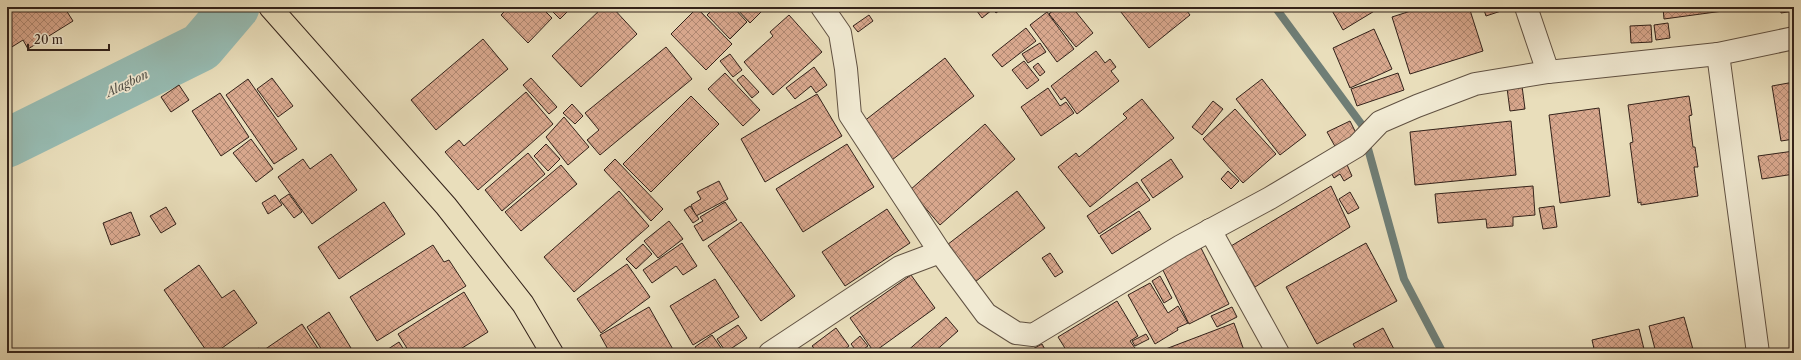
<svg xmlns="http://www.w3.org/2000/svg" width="1801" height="360" viewBox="0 0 1801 360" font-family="'Libre Caslon Text',serif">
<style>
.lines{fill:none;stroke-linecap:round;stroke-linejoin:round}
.stream{stroke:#6f7e76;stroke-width:8}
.river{stroke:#97bcb3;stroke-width:49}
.building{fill:url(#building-cross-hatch);stroke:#33221a}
.minor-casing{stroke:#605142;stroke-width:24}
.major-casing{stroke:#33221a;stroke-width:24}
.minor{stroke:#f1ead3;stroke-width:22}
.major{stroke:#e9debb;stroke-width:22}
.labels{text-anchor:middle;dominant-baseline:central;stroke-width:3.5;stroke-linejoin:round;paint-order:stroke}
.water-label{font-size:12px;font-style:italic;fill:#515048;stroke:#f1ead3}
</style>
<defs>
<pattern id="building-cross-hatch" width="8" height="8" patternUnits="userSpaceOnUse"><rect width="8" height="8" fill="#d8a78d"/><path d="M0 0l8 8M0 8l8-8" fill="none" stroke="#b08872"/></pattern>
</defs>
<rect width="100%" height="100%" fill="#e9debb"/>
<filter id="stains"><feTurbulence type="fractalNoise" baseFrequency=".005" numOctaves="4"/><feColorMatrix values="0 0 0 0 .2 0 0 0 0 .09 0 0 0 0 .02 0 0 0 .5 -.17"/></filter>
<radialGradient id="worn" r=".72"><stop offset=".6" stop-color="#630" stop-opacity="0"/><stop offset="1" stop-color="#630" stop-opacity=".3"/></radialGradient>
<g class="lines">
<g class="stream">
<polyline points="1275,7 1362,125"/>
<polyline points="1367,145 1404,279 1443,353"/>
</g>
<polyline class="river" points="7,143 201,47 235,7"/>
</g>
<g class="building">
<polygon points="7,7 64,7 73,21 28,49 23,40 7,50"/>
<polygon points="509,7 541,7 552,18 528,43 501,15"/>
<polygon points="548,7 572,7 560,19"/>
<polygon points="603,7 612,7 637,34 581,87 552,56"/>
<polygon points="715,7 733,7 747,22 730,39 707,15"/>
<polygon points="735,7 766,7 750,23"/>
<polygon points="974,7 990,7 992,10 982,18"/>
<polygon points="991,7 1004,7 996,13"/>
<polygon points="1057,7 1072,7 1093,33 1076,47 1049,14"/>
<polygon points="1117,7 1184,7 1190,15 1149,48"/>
<polygon points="1330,7 1381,7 1343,30"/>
<polygon points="1423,7 1469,7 1483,51 1410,74 1392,17"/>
<polygon points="1483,7 1507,7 1507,9 1486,16"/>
<polygon points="1663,7 1722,7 1723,11 1664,19"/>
<polygon points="1758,7 1777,7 1777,8 1759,11"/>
<polygon points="1780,7 1794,7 1794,11 1781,13"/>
<polygon points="697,8 732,44 706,70 671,34"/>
<polygon points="1047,12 1074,49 1057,62 1030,25"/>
<polygon points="789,15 822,52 773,95 744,62 773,36 770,32"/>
<polygon points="869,15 873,21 858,32 853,26"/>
<polygon points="1668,23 1670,38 1656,40 1654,25"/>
<polygon points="1651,25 1652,42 1631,43 1630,26"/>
<polygon points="1026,28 1036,41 1002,67 992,55"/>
<polygon points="1374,29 1392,69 1350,88 1333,48"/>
<polygon points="483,39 508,69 436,130 411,100"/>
<polygon points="1040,43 1046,52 1028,63 1022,54"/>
<polygon points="666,47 692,79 600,155 587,140 599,130 585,113"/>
<polygon points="1096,51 1105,63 1110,59 1116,67 1111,71 1119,81 1077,114 1065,97 1061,100 1051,86"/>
<polygon points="730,54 742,70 733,77 720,61"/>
<polygon points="945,58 974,96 892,160 863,122"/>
<polygon points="1024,61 1039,80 1027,89 1012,70"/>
<polygon points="1038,63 1045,72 1040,76 1033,67"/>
<polygon points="814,67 827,85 816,93 811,86 795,99 786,88"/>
<polygon points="725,73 760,110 743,126 708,89"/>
<polygon points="1398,73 1404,90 1357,106 1351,89"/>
<polygon points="743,75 759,92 752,98 737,80"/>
<polygon points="272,78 293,106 278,117 257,89"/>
<polygon points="531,78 557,107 549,114 523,85"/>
<polygon points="248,79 297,149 274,164 226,95"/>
<polygon points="1262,79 1306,135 1280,155 1236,99"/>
<polygon points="1794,82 1794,139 1781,141 1772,86"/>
<polygon points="179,85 189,100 171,112 161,97"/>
<polygon points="1522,86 1525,109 1510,111 1507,88"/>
<polygon points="1048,88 1060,106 1066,102 1074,113 1041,136 1021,107"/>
<polygon points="526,92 553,124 478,190 445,152 459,140 464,146"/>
<polygon points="220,93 249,137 221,156 192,111"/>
<polygon points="817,94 842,136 765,182 741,139"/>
<polygon points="691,96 719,124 651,192 623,164"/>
<polygon points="1689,96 1692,115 1689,116 1693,147 1695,147 1698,167 1694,167 1698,196 1641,205 1641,202 1638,203 1630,143 1633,142 1628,105"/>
<polygon points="1142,99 1174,138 1090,207 1058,167 1076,153 1079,157 1127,118 1123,114"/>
<polygon points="1213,101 1223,109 1202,135 1192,127"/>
<polygon points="572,104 583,116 575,124 563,113"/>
<polygon points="1599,108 1610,196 1560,203 1549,115"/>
<polygon points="1235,109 1276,154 1243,183 1203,139"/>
<polygon points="564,117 589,147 568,165 546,137"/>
<polygon points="1350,121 1359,139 1337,150 1327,132"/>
<polygon points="1511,121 1516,175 1415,185 1410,132"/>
<polygon points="985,124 1015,159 940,225 910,190"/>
<polygon points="251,139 273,169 256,182 233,153"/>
<polygon points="546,144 560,159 548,171 534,156"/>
<polygon points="847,144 874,187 803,232 776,189"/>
<polygon points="1794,151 1794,174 1762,179 1758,156"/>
<polygon points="528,153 545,174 502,211 485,190"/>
<polygon points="331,154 357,190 312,224 278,177 303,159 310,169"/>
<polygon points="1344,158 1352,176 1344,181 1340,174 1334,178 1328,167"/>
<polygon points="615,159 663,209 651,221 604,170"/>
<polygon points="1171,159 1183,177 1153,198 1141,180"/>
<polygon points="561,165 577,184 521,231 505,212"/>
<polygon points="1228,171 1239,181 1231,189 1221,179"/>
<polygon points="719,181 728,199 696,216 691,205 701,199 697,192"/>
<polygon points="1137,182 1150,200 1099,234 1087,216"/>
<polygon points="1331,186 1350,227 1255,287 1231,246"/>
<polygon points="1533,186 1535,215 1513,217 1513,226 1487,228 1486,219 1438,223 1435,194"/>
<polygon points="619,191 649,226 574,292 544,257"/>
<polygon points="1017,191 1045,228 971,285 943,248"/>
<polygon points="1350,192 1359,208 1348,214 1339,199"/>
<polygon points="289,194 302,212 294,218 280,200"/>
<polygon points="275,195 282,205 268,214 262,203"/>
<polygon points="384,202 405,234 339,279 318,247"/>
<polygon points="725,202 737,220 703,241 694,226 703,221 700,217"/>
<polygon points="690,206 699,219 693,223 684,210"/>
<polygon points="1554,206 1557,227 1543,229 1539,208"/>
<polygon points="166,207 176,224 161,233 150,216"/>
<polygon points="887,209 910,243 845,286 822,252"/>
<polygon points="1139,211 1151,229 1112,254 1100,236"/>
<polygon points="131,212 140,235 111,245 103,223"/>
<polygon points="669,221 683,239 658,258 644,241"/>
<polygon points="741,222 795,296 761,321 708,246"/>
<polygon points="682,243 697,266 683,275 676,266 652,283 643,270"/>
<polygon points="1366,243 1397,301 1317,344 1286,287"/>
<polygon points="643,244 652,254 636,269 626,259"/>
<polygon points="433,245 444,262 449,260 466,286 377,341 350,297"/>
<polygon points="1200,246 1229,304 1189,324 1161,266"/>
<polygon points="1050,253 1063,272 1055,277 1042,258"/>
<polygon points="627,264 650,297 601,333 577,299"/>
<polygon points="199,265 222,298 234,290 257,323 215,353 208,353 164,290"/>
<polygon points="911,275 935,308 874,352 850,318"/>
<polygon points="1160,276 1172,298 1164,303 1152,281"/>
<polygon points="715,279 739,317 693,345 670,306"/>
<polygon points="1150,283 1168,313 1178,306 1188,323 1177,328 1178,330 1155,344 1128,295"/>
<polygon points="464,292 488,332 454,353 410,353 398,334"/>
<polygon points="1117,301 1138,336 1130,341 1135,348 1127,353 1068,353 1058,337"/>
<polygon points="649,307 675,353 610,353 600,335"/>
<polygon points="1232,307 1237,317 1217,327 1211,316"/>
<polygon points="329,312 354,353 324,353 307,327"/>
<polygon points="946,317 958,331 933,353 905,353"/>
<polygon points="1684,317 1694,353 1656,353 1649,326"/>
<polygon points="1234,323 1245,353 1164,353 1163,350"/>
<polygon points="302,324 321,353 252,353 259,348 261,352"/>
<polygon points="738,325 747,338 726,352 717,339"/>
<polygon points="836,328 849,346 840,353 818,353 812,346"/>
<polygon points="1383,328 1396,353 1358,353 1353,344"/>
<polygon points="1639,329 1645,353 1595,353 1592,340"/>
<polygon points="1146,334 1149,339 1135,346 1132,341"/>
<polygon points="712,335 724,352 722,353 699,353 695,347"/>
<polygon points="860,336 868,346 858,353 851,344"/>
<polygon points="399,342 406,353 382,353"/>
<polygon points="1042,344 1047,353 1025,353"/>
</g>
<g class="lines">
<g class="minor-casing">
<g id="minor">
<polyline points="822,7 840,33 846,69 850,115 940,252 986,314 1016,333 1033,335 1181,246 1270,198 1357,146 1380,122 1417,106 1475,84 1548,72 1718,54 1794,38"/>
<polyline points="1526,7 1548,72"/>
<polyline points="1718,54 1758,353"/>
<polyline points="1210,230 1278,353"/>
<polyline points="770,353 900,267 940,252"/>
</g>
</g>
<g class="major-casing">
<polyline id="major" points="270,7 446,206 523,304 552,353"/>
</g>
<use href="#minor" class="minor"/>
<use href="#major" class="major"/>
</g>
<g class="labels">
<g class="water-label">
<text transform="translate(127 83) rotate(-26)">Alagbon</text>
</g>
</g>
<rect width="1801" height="360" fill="none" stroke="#e9debb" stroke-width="24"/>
<rect x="8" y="8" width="1785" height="344" fill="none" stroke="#33221a" stroke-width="2"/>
<rect x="12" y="12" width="1777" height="336" fill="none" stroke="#33221a"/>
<path d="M28 44v6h81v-6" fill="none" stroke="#33221a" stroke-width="2"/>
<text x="34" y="44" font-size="12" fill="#33221a" stroke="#f1ead3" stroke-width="3" paint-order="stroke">20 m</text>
<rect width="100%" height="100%" filter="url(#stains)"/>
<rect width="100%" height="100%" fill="url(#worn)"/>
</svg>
